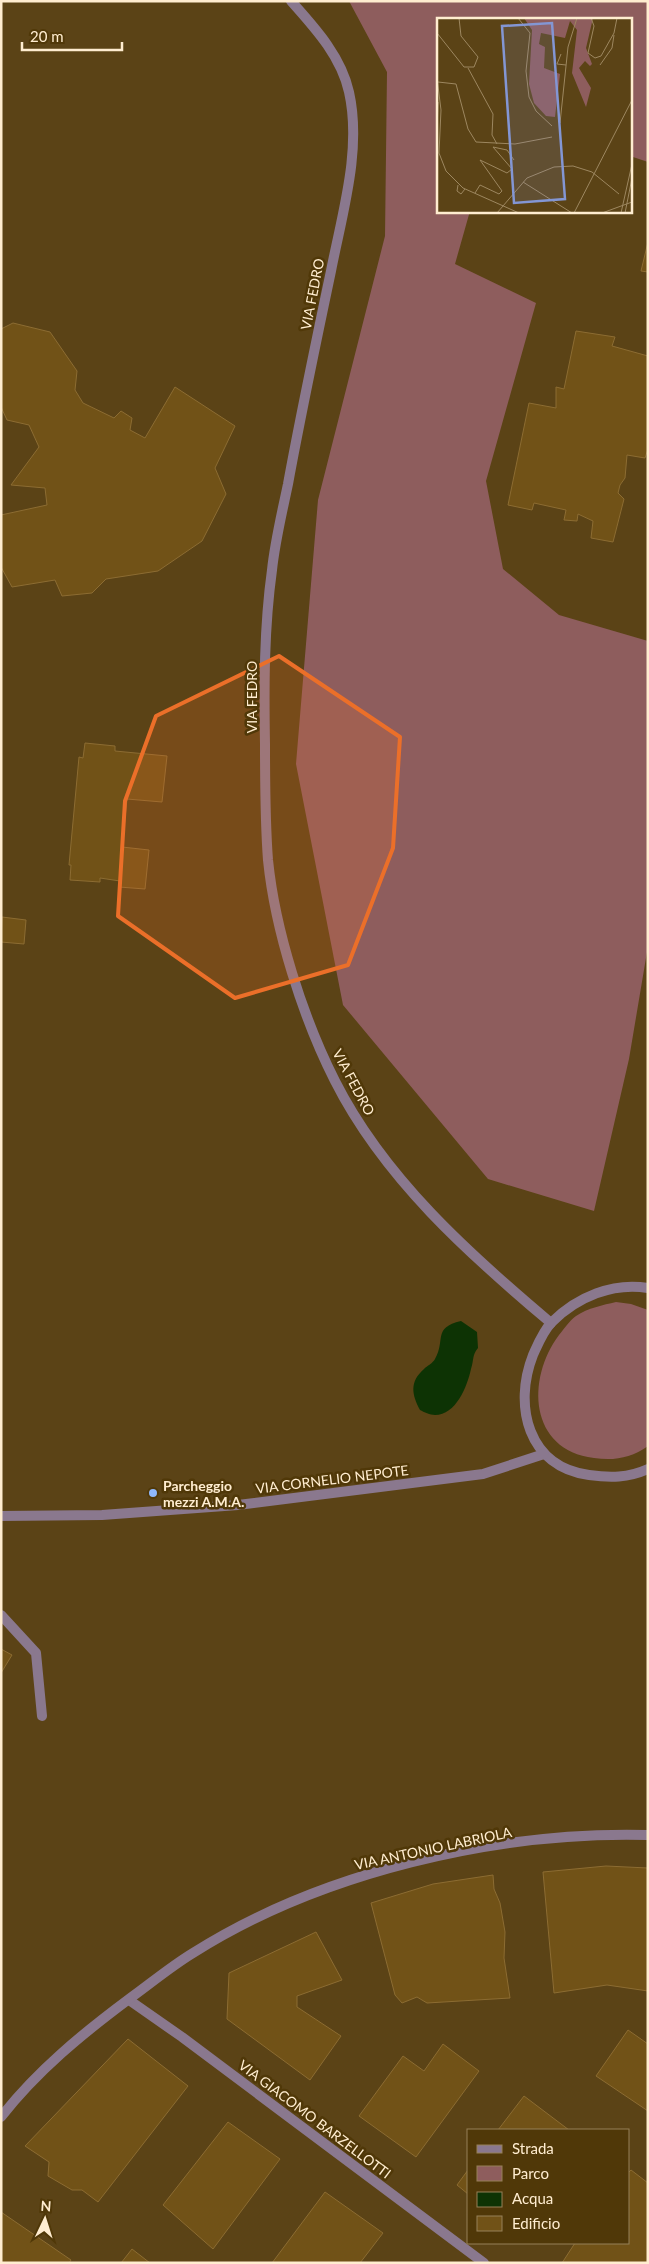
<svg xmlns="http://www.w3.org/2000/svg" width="649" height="2264" viewBox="0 0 649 2264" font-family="Lato,sans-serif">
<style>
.green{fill:#8e5d5d}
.water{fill:#0d3304}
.building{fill:#715217;stroke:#8c6c32}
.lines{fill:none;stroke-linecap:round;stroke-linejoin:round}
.service{stroke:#8a788e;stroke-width:10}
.minor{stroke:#8a788e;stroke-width:10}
.marked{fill:#eb6f29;fill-opacity:0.2;stroke:#eb6f29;stroke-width:4;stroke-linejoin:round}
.poi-dot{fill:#8fb8fd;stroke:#503808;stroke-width:2}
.labels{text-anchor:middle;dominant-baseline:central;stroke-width:5;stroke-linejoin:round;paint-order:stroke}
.street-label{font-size:14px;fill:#ffedd0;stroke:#503808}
.poi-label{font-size:14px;font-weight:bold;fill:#ffedd0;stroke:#503808;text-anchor:start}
.inset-road{fill:none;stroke:#9d8760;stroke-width:1}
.view{fill:#8396d4;fill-opacity:0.15;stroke:#8396d4;stroke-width:2.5}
.inset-edge{fill:none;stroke:#ffedd0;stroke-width:2.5}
</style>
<rect width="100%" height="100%" fill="#5b4316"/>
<g class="green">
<polygon points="349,1 648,1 648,162 630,156 630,19 438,19 438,211 470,211 455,264 536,303 486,481 503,569 559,615 648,641 648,946 629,1059 594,1211 488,1179 343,1005 296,764 318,500 385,236 387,72"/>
<path d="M616,1302L631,1304L648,1310V1446C631,1458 614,1461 594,1458C529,1450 526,1379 559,1335C564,1329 569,1321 576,1316C588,1308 603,1305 616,1302Z"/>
</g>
<path class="water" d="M461,1321L477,1332L478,1348C472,1355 474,1360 471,1369C467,1387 456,1415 435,1415C430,1415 424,1412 420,1410C412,1395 409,1382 424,1369C427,1366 433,1363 435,1359C446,1340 432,1328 461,1321Z"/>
<g class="building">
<polygon points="648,242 648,272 641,271"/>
<polygon points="13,323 50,332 77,371 75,390 83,403 114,418 121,411 132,418 130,430 145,438 175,387 235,426 215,468 226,494 202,541 158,571 106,579 92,593 62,596 55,580 12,587 1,567 1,515 47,505 45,488 11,485 39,447 29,425 7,420 1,407 1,329"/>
<polygon points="576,331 615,337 612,346 648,356 648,449 645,458 627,455 625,478 620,485 618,493 624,499 613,542 591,538 593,521 578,514 577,521 564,520 566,510 534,503 532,510 508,505 529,403 556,408 556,387 564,389"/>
<polygon points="85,743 115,746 115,751 167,756 162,802 127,799 122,847 149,850 145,889 119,887 120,881 100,878 100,882 70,880 71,865 69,865 79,757 83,758"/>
<polygon points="2,917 26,920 24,944 1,942"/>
<polygon points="1,1649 12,1655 1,1673"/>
<polygon points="606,1866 648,1868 648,1991 607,1985 554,1993 543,1872"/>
<polygon points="493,1875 494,1889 500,1903 505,1932 504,1958 510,1998 427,2003 417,1997 402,2003 395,1995 371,1903 433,1884"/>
<polygon points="316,1932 342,1980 297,1996 297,2007 341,2036 310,2080 227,2019 229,1973"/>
<polygon points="628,2030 648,2044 648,2111 596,2076"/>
<polygon points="128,2039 188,2086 98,2202 82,2190 72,2190 48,2176 49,2162 25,2146"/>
<polygon points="443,2044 479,2071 416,2157 359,2116 403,2056 424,2071"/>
<polygon points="524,2096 569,2130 498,2130"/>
<polygon points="228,2122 280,2159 213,2249 163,2205"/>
<polygon points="468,2170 468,2194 457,2185"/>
<polygon points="631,2170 648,2183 648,2259 645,2263 562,2263 575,2243 628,2243 628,2173"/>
<polygon points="325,2192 383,2233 360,2263 272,2263"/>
<polygon points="1,2212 71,2260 69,2263 1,2263"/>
<polygon points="132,2249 150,2263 121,2263"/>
</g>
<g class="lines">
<polyline class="service" points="1,1615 36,1653 42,1716"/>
<g class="minor">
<path d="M291,1C315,28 341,56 349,92C362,150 342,214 331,271C316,342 301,413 288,484C282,513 275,541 272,570C264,628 264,686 265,744C265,782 265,821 268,860C275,930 303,1018 335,1081C384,1178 469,1254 551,1323"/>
<path d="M648,1288C613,1282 577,1297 552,1322C543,1331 538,1344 533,1355C513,1406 528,1467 589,1475C610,1478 628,1478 648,1469"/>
<polyline points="1,1516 102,1515 238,1505 483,1474 544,1454"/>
<polyline points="129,2000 182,2037 484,2263"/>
<path d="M1,2117C37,2071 82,2034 129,1999C150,1984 170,1967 193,1953C321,1872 497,1831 648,1835"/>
</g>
</g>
<path class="marked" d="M279,656L400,737L393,848L348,965L235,998L118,916L125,801L156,716Z"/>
<circle class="poi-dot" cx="153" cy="1493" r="5"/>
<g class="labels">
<g class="street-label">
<text transform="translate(312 294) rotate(-79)">VIA FEDRO</text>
<text transform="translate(251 697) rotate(-90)">VIA FEDRO</text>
<text transform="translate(354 1082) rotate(62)">VIA FEDRO</text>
<text transform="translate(332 1479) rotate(-7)">VIA CORNELIO NEPOTE</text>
<text transform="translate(433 1848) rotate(-12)">VIA ANTONIO LABRIOLA</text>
<text transform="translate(315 2119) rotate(37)">VIA GIACOMO BARZELLOTTI</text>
</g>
<g class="poi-label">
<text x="163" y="1485">Parcheggio<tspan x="163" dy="16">mezzi A.M.A.</tspan></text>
</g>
</g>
<g transform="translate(437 18)">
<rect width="195" height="195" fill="#5b4316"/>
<path d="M87,0H156L149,30L155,46L153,48L148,43L142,50L154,70L149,89L135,55L140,12L133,3L128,20L104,15L102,26L108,29L107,50L123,56L118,99L109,98L97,85L92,66L95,12Z" fill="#8e5d5d"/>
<path class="inset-road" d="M81,0L93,15L89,53L92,79L99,93L115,108M154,0L157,8L151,35L158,40L164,38L177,15L180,0M0,15L27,49H37L41,39L24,18L22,0M124,36L120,46L129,47M163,47L175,30L177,17M31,50L56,96L55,117L60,126M0,60L4,92L2,135L9,153L26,170L82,195M1,64L19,66L31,111L39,124L78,126L115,119M123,105L131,29L140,0M0,115L1,84M86,164L135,195M21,167L20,173L24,176L28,171M38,175L43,167L62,176L65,173L43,142L70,155L75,151L56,129L70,132L77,142M60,195L90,160L117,149L136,148L155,154L182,176M137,195L195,82M165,195L195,184M184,195L195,146M188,195L195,160"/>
<path class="view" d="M115,5L128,181L77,185L65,8Z"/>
<rect width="195" height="195" class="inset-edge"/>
</g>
<rect width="649" height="2264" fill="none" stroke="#ffedd0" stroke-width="5"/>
<rect x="467" y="2129" width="162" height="115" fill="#503808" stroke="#968058"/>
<rect x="477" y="2145" width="25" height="8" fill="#8a788e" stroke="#968058"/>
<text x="512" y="2154" font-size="15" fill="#ffedd0">Strada</text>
<rect x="477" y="2166" width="25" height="15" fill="#8e5d5d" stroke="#968058"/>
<text x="512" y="2179" font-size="15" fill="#ffedd0">Parco</text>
<rect x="477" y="2192" width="25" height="15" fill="#0d3304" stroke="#968058"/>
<text x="512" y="2204" font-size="15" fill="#ffedd0">Acqua</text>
<rect x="477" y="2216" width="25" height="15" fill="#715217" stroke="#968058"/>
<text x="512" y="2229" font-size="15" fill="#ffedd0">Edificio</text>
<g transform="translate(45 2219) rotate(4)" stroke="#503808" stroke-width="4" paint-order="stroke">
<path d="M0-4L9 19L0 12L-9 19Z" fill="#ffedd0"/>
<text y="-8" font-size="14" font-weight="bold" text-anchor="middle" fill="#ffedd0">N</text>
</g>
<path d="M22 42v8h100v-8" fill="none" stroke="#ffedd0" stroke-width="2.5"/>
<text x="30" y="42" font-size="15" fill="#ffedd0" stroke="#503808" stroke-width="4" paint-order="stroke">20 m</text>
</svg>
